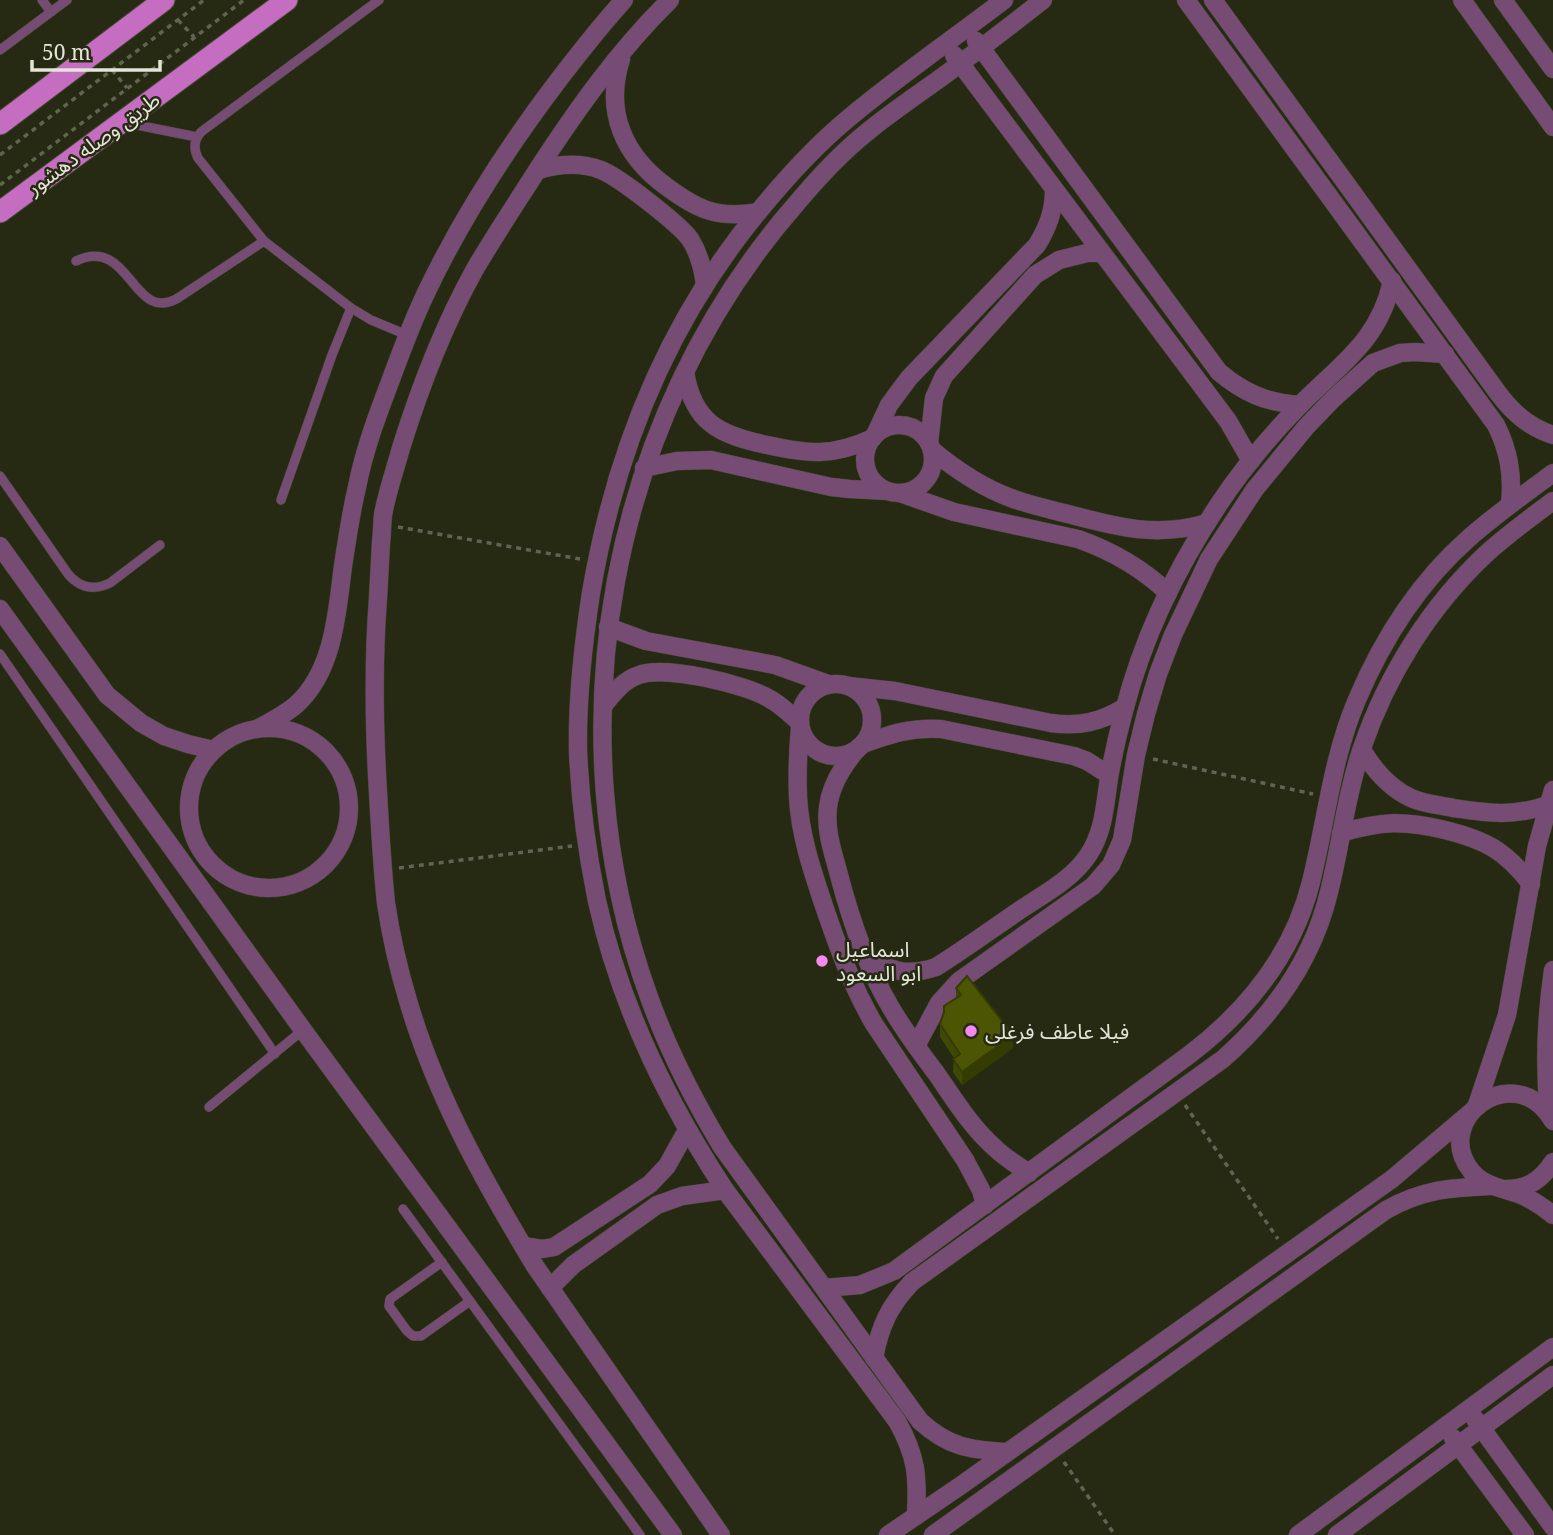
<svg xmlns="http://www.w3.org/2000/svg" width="1553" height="1535" viewBox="0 0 1553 1535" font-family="'Noto Serif','Noto Sans Arabic',serif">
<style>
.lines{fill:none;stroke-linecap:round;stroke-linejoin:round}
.lane-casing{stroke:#444832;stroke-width:10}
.street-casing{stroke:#444832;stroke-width:19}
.primary-casing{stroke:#444832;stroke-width:23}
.path{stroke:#616550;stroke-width:3.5;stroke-dasharray:5 5;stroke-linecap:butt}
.lane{stroke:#774c74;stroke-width:9}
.street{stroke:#774c74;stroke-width:18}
.primary{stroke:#c56dc0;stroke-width:21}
.wall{fill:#404903}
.shaded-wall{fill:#343c02}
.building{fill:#4b5503;stroke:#343c02;stroke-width:2}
.poi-dot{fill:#f589ef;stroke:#262a13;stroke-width:2.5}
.labels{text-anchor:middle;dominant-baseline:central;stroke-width:5;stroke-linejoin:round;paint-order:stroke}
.street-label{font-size:21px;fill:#e2e5d7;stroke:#262a13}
.poi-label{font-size:21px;fill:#e2e5d7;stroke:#262a13;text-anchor:start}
</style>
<rect width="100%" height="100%" fill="#262a13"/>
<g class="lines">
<g class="lane-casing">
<g id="lane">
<polyline points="42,0 51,12"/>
<polyline points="0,50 67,0"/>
<polyline points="127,123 197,137"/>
<path d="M76,261C131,235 132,325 178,298L264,241"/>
<polyline points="351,308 371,320 407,335"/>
<path d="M0,476L68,574C80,588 93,591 110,583L160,545"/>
<path d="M281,500L332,355L351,308L264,241L198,158C193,148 194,140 201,132L379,0"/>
<polyline points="0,654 275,1054"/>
<polyline points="209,1107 303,1030"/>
<polyline points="403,1209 640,1535"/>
<polyline points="442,1262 390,1299 389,1306 407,1331 413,1336 421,1336 470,1301"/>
</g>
</g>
<g class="street-casing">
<g id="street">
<path d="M670,0C619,50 577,109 538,169C517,202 495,235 475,269C444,325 420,387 401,448C395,470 387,492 383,515C382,524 382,534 381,543C380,561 379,580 378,598C373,663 374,727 378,792C380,829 382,866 386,903C391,937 399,971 409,1004C437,1098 485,1183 535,1266L721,1535"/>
<path d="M1186,0L1496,425C1509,451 1513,475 1510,504"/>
<path d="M1213,0L1498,393C1513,413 1529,427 1553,435"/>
<polyline points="1462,0 1553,127"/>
<polyline points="1503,0 1553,69"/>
<path d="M976,41L1219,372C1244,393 1267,403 1300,405"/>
<polyline points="954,55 1228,421 1251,461"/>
<path d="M621,59C604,112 624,156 667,187C698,210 718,219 758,212"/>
<path d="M538,170C559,164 580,162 601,170C619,177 678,223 690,239C699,253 703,268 705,285"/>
<path d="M685,372C693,423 720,435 767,445C809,454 832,457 873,438"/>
<circle cx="899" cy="459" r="34"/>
<path d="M875,435L889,405L909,378L1037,245C1048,227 1054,211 1054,190"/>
<polyline points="929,443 934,398 944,376 1035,275 1059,260 1087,253 1102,253"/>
<path d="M932,450C956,470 981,487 1011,498C1029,505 1049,509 1068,514C1117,527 1157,538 1207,523"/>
<polyline points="644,468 677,461 711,460 831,487 850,489 887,491"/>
<path d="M900,493L954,512L1078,539C1112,551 1142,568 1168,593"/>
<polyline points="0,546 107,695 141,723 164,736 188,744 213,750"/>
<polyline points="0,609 303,1030 673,1535"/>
<polyline points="608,627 646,641 775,665 828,684"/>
<circle cx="836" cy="720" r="36"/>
<path d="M848,686L895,691L1051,723C1079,727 1101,722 1125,707"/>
<path d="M603,706C613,694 623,680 639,675C664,665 746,684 770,699C781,705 790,714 799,722"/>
<path d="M800,727C798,750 797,773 798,797C800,835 812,870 824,906C838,947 852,986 874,1024L965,1160L981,1190L985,1205"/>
<circle cx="269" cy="808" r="80"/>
<path d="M257,729C271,721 285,715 297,704C334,670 337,612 343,566C347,539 351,513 357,487C364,451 377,416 390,382C401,352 412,322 426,293C462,217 509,145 560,78C581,51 601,25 624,0"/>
<path d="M863,744C891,734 911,727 941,729L1074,756L1087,761L1109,775"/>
<path d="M859,747C844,764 831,783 828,807C825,831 833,852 839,875C851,921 866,966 891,1008C904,1030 920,1052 936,1073C954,1099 971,1127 995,1148C1005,1158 1017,1165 1029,1173"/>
<path d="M1362,750C1374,770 1389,788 1411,798C1424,804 1439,805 1453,808C1488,813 1513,817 1548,805"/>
<path d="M1341,833C1380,821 1405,820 1445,830C1485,840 1505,850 1531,884"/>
<path d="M864,955C891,971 906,977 936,967C965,949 992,929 1020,910C1044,894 1073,879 1089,854C1104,831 1105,804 1109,778C1113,755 1118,733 1124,711C1143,637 1177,567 1219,504C1242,469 1270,436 1299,406C1339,365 1379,342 1392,281"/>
<polyline points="916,1046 939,1003 959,981 1093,886 1111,865 1122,840 1136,755 1146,714 1158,674 1173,635 1209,559 1255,489 1306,427 1333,399 1373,363 1400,353 1415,352 1445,354"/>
<polyline points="1477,1105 1507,1015 1537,846 1553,790"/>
<path d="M1549,1113C1544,1065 1546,1018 1553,970"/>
<path d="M1553,1121C1515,1056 1429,1120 1472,1172C1485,1187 1504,1188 1521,1195C1533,1200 1543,1207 1553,1215"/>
<path d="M1506,1189C1528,1189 1541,1180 1553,1162"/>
<polyline points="523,1246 542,1249 554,1247 650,1184 667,1166 687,1130"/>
<polyline points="550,1288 573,1265 657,1205 682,1196 725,1190"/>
<path d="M824,1288L860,1285L894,1271L1189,1055C1248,1010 1293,955 1311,882C1326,822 1332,759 1356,702C1382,640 1419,582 1469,538C1496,514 1525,494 1553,473"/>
<path d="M874,1358C880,1326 889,1306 912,1282L1223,1059C1274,1014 1313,959 1329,892C1341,844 1346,795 1362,748C1387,675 1430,606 1487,553C1508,534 1530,518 1553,501"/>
<polyline points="1475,1419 1553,1527"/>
<polyline points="1453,1438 1525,1535"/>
<path d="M1007,1452C970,1450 948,1447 920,1421L722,1147C693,1099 668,1050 649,997C552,731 609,418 796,204C817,179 841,153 866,133C890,113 917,95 942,77C976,52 1010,26 1043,0"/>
<path d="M916,1516C918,1476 917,1457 897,1421L725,1190C667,1102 620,1005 597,901C587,852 580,801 578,751C577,698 583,645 591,593C615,452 667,322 759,211C786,178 816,145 850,117C899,76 953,39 1004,0"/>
<polyline points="888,1535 960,1486 1392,1179 1470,1113"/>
<path d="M933,1535L1386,1210C1424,1189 1449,1188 1492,1186"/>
<polyline points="1298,1535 1553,1347"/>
<polyline points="1337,1535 1553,1375"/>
</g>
</g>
<g class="primary-casing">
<g id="primary">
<polyline points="0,124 164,0"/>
<polyline points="0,212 287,0"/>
</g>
</g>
<g class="path">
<polyline points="178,20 194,37"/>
<polyline points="112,70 127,88"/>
<polyline points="0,155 204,0"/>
<polyline points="0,185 244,0"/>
<polyline points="398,527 580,559"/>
<polyline points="1153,759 1313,794"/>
<polyline points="399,868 572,846"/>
<polyline points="1185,1105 1278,1239"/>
<polyline points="1064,1462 1115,1535"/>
</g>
<use href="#lane" class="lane"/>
<use href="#street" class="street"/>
<use href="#primary" class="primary"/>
</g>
<polygon class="wall" points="956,988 1013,1048 962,1085 953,1072 954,1058 940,1037 940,1024 944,1012 956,998"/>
<polygon class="shaded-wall" points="1013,1035 1013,1048 962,1085 962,1072"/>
<polygon class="building" points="967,976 1013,1035 962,1072 953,1059 960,1054 940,1024 944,1012 944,1006 961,995 956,988"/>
<g class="poi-dot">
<circle cx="822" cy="961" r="7"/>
<circle cx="971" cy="1031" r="7"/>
</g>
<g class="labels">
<g class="street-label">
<text transform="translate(93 143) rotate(-36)">طريق وصله دهشور</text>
</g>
<g class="poi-label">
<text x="836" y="949">اسماعيل<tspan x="836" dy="24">ابو السعود</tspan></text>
<text x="985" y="1031">فيلا عاطف فرغلى</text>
</g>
</g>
<path d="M32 60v10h128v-10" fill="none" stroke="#e2e5d7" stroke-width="3.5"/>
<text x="42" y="60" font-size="21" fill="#e2e5d7" stroke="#262a13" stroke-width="5" paint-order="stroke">50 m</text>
</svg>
